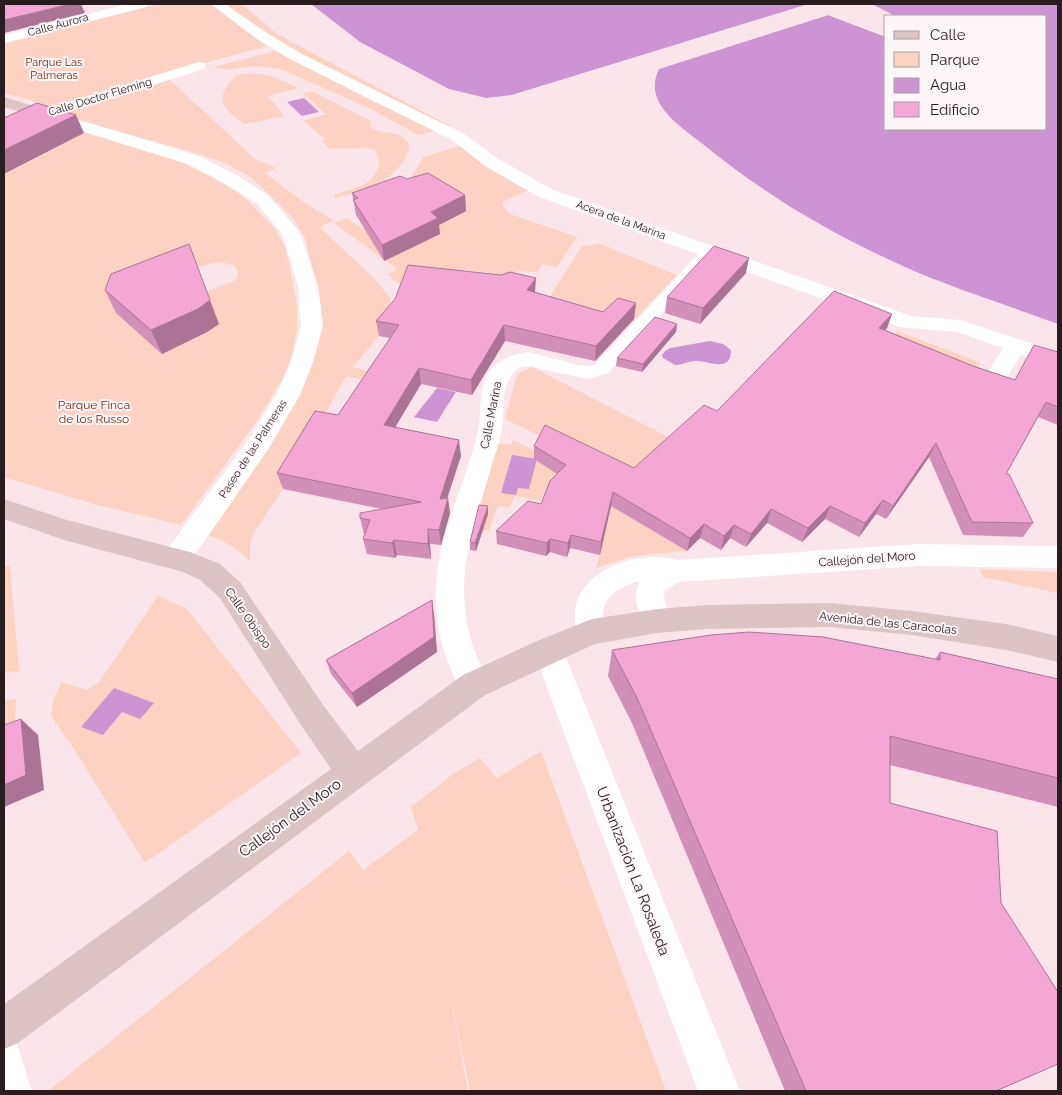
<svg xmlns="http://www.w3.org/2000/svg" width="1062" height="1095" viewBox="0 0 1062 1095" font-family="Raleway,sans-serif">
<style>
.green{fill:#fcd2c2;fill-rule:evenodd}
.water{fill:#cd94d3}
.pier{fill:#fce5ea}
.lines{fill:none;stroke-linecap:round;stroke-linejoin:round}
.lane{fill:#fff;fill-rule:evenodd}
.street{fill:#fff;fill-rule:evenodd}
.secondary{fill:#dec3c4;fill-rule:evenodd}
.wall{fill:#d28fb7}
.shaded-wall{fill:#ab7495}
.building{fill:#f4a6d5;stroke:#ab7495}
.labels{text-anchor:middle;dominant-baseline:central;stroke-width:4;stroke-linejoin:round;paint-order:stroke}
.far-street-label{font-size:11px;fill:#291c1f;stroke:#fef6f8}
.far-park-label{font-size:11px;fill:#702804;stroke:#fef6f8}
.park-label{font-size:12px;fill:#702804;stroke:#fef6f8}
.street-label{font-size:12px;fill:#291c1f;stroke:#fef6f8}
.near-street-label{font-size:15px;fill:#291c1f;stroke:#fef6f8}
</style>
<rect width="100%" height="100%" fill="#fce5ea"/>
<g class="green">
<polygon points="164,4 210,4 267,46 172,72 54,107 4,93 4,44 146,7"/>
<path d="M223,4H242L277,34L450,126L448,127C370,90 291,56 223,4Z"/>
<polygon points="275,51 372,101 436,131 418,135 371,109 281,69 255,66 226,70 213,67"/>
<path d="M253,73L271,76L298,88L268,96L284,116L245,124C221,109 213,97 237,75Z"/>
<path d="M170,80L255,159L276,168L265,173L302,201L334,221L323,225L321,229L373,277L390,298L389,324L353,367L371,372L365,380L346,376L283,489L254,532L250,545V561C237,548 225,541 207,535L319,327L321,304L305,238L292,217L251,177L225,163L189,151L61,115Z"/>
<path d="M311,91L371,121L370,127C381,135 402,130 408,143C411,148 407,154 405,158C391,183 362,192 336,198L333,196C356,185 371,190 380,163L375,150L368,148L330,149L321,141L325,139L303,121L326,114L303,93Z"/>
<path d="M42,121L158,152L187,162L244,197L275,229L286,249L297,305V330L293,351L283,378L256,422L181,525L94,504L4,477V175L77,137ZM212,263C224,262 239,262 238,277L234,281L206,292L190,270Z"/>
<polygon points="460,146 531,189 506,200 502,205 510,214 577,237 557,267 543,264 537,273 521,270 509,275 464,270 458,285 400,286 388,274 397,269 334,223 347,218 376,238 423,157"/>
<polygon points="600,244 677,275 635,319 616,313 602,328 550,296 582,246"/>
<polygon points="897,331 981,363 957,396 881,349"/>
<polygon points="532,367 676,441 632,481 505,419 517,374"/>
<polygon points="513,440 575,470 623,513 687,551 633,556 596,568 600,555 593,503 544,493 541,501 515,496 509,508 498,506 489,531 474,530 478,505 498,443 511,445"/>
<polygon points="4,566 10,566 19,671 4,673"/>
<polygon points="980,569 1058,572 1058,593 982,577"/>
<polygon points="158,596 186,608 301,753 145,863 71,744 51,716 53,700 62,682 87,690 99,682"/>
<polygon points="16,699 15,732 4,757 4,701"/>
<polygon points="541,751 666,1091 470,1091 449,991 468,1091 48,1091 349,851 363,870 418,830 411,807 453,774 480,758 497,778"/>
</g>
<g class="water">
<polygon points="311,4 808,4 512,95 486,98 449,89 360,42"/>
<path d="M872,4H1058V324C1007,305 955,289 905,267C833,235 765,195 704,145C680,126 642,103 659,69L828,15L886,37V129H1046V16H895Z"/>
<polygon points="304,98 319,112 302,116 287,102"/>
<path d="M710,341L723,344L731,350C731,374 708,360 695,361C688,361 682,365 675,365L663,358L662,355L665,351L670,348Z"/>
<polygon points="437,388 456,392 437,422 414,417"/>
<polygon points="512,455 537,459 529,489 518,488 516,495 501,493"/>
<polygon points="114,688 154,703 140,719 122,712 103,735 81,727"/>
</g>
<g class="pier">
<polygon points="811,4 809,6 514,97 512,95"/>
<polygon points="828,12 886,35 886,37 828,15 655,70 658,66"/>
</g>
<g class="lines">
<g class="lane">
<path d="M704,252L710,254L712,257L710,260L608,373L588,379L556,372L554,368L556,364C569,360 582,369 594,365L698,254Z"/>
<polygon points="4,1036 16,1041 32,1091 4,1091"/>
</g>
<g class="street">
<polygon points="128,4 148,4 146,7 4,43 4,35"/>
<polygon points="211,4 225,4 267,33 302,54 464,134 497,158 551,189 911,316 960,320 1058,352 1058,367 1021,355 1002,385 994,387 986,385 983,380 1003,348 957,332 900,327 539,197 485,166 452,140 292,60 257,39"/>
<polygon points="199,62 204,63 206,66 204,69 59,114 196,155 235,174 269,196 300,233 318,286 323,326 313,362 300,395 269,448 202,545 184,567 174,570 164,567 160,559 251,436 276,395 291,362 301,326 298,286 282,234 257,204 223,182 184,163 39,118 36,114 38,111"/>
<path d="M529,352L571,363L574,368L571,373C555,377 531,361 519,368C502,379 504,402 503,420C502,435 497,450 492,464C481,505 464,547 464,590C465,630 473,650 490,685L485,695L474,699L463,695C448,667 438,640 436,608C432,544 464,491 478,431C482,412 478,391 487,375C497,359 512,354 529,352Z"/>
<path d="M917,544L1058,546V568L917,566L679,582L664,591L665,602L672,621L667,630L657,633L647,630C639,614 631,597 640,581C623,585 604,595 603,614C603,626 609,628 603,641L592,645L581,641C552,581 629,546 678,560Z"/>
<polygon points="548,637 559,641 563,650 740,1091 698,1091 533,650 537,641"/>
</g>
<g class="secondary">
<polygon points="4,97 50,111 52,114 50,117 44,119 4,107"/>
<polygon points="4,499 67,520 190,552 220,564 240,582 323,705 358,751 463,675 537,641 592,619 657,609 707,605 830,603 912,611 1006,624 1058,636 1058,662 1006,650 912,635 830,627 707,629 657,633 595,644 485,695 18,1043 4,1049 4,1004 331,769 301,725 220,598 200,580 183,572 64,540 4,519"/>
</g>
</g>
<g class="wall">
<polygon points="407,179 465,195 466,211 439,225 440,234 384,261 356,215 352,193"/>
<polygon points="746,273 700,324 665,313 667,297"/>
<polygon points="105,290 219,324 207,332 162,354 116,313"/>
<polygon points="535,292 603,312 636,303 634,319 595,361 505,341 472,395 421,384 395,427 461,456 447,498 450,513 441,545 430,544 431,559 397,555 395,558 367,554 363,539 365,534 364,534 360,518 382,509 283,489 277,473 338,415 390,338 379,336 376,321"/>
<polygon points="892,314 887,328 885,330 973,366 1015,380 1034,345 1058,352 1058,425 1038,417 1006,474 1033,523 1023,537 963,535 929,457 886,519 876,514 859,537 825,519 802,542 767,523 746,547 730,538 721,550 700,538 687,551 611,506 600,555 570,548 567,557 550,552 546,556 497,544 496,531 541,504 557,474 534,459 534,446 634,468 717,411"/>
<polygon points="677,324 676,332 642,372 616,366 617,358"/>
<polygon points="488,506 488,514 476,551 470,550 470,542"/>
<polygon points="432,600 434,615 437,652 357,707 331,674 326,660"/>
<polygon points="612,650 935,659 940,652 1058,679 1058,807 890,765 890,803 996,1091 785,1091 632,723 608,676"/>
</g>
<g class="shaded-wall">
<polygon points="71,4 81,4 85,13 4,33 4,20"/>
<polygon points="76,115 84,133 4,174 4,150"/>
<polygon points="465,195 466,211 439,225 440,234 384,261 382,245 431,212"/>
<polygon points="749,258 746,273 700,324 703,308"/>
<polygon points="536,278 535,293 527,290"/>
<polygon points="210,300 219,324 207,332 162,354 151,330"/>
<polygon points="636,303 634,319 595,361 596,346"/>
<polygon points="892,314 887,328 873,342 879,328"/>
<polygon points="677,324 676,332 642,372 643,364"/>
<polygon points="504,325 505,341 472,395 471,380"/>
<polygon points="419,368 421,384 387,441 384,425"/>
<polygon points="459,440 461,456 442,514 440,499"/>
<polygon points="936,443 929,457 886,519 893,506"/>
<polygon points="613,492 611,506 600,555 601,542"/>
<polygon points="448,498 450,513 441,545 439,530"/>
<polygon points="883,500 876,514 859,537 865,523"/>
<polygon points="488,506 488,514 476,551 475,543"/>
<polygon points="830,506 825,519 802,542 808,528"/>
<polygon points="771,509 767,523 746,547 751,534"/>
<polygon points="704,524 700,538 687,551 690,538"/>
<polygon points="734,525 730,538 721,550 724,536"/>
<polygon points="428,529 430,544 431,559 428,544"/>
<polygon points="571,535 570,548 567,557 568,543"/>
<polygon points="550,539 550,552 546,556 547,543"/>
<polygon points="394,540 397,555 395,558 392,543"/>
<polygon points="432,600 434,615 437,652 357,707 352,693"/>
<polygon points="21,719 38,735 44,790 4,807 4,785"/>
</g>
<g class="building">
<polygon points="4,4 71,4 4,20"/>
<polygon points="37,103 76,115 4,150 4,118"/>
<polygon points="428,173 465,195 431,212 438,218 382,245 353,200 358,198 352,193 400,176 407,179"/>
<polygon points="189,244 210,300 198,309 151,330 105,290 111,274"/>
<polygon points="714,246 749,258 703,308 667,297"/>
<polygon points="408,265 501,275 510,272 536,278 527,290 603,312 618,298 636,303 596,346 504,325 471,380 419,368 384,425 459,440 440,499 448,498 439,530 428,529 428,544 394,540 392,543 363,539 370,520 360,518 360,513 421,502 277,473 315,411 338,415 399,325 376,321 395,299"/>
<polygon points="834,291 892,314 879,328 973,366 1015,380 1034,345 1058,352 1058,407 1046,402 1006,474 1009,474 1033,523 972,522 936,443 893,506 883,500 865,523 830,506 808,528 771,509 751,534 734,525 724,536 704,524 690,538 613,492 601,542 571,535 568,543 550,539 547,543 496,531 528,501 541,504 550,481 566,465 534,446 545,425 634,468 704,405 717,411"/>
<polygon points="655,317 677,324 643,364 617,358"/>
<polygon points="479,505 488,506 475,543 470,542"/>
<polygon points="432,600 434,637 352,693 326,660"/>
<polygon points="749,632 823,637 940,660 940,652 1058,679 1058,778 890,736 890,803 997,831 1001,903 1058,992 1058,1064 996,1091 806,1091 637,698 612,650 711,635"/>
<polygon points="21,719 26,775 4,785 4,725"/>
</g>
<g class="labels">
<g class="far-street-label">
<text transform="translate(58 25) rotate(-15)">Calle Aurora</text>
<text transform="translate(100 97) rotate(-17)">Calle Doctor Fleming</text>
<text transform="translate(621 220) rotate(20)">Acera de la Marina</text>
<text transform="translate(253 449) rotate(-57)">Paseo de las Palmeras</text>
</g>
<g class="far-park-label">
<text x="54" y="62">Parque Las<tspan x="54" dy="13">Palmeras</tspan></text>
</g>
<g class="park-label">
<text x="94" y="405">Parque Finca<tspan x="94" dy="14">de los Russo</tspan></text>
</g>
<g class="street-label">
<text transform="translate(491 415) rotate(-79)">Calle Marina</text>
<text transform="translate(867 559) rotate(-4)">Callejón del Moro</text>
<text transform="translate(248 618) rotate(55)">Calle Obispo</text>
<text transform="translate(888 623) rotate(6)">Avenida de las Caracolas</text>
</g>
<g class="near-street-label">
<text transform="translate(290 818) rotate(-36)">Callejón del Moro</text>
<text transform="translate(633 871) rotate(69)">Urbanización La Rosaleda</text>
</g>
</g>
<rect width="1062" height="1095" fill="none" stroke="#291c1f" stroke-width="10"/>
<rect x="884" y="15" width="162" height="115" fill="#fef6f8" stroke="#a99fa1"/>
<rect x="894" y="31" width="25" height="8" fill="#dec3c4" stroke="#a99fa1"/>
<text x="930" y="40" font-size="15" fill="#291c1f">Calle</text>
<rect x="894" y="52" width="25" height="15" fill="#fcd2c2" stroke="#a99fa1"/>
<text x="930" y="65" font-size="15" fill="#291c1f">Parque</text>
<rect x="894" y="78" width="25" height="15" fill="#cd94d3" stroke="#a99fa1"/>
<text x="930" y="90" font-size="15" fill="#291c1f">Agua</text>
<rect x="894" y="102" width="25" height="15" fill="#f4a6d5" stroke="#a99fa1"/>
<text x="930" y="115" font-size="15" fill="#291c1f">Edificio</text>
</svg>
